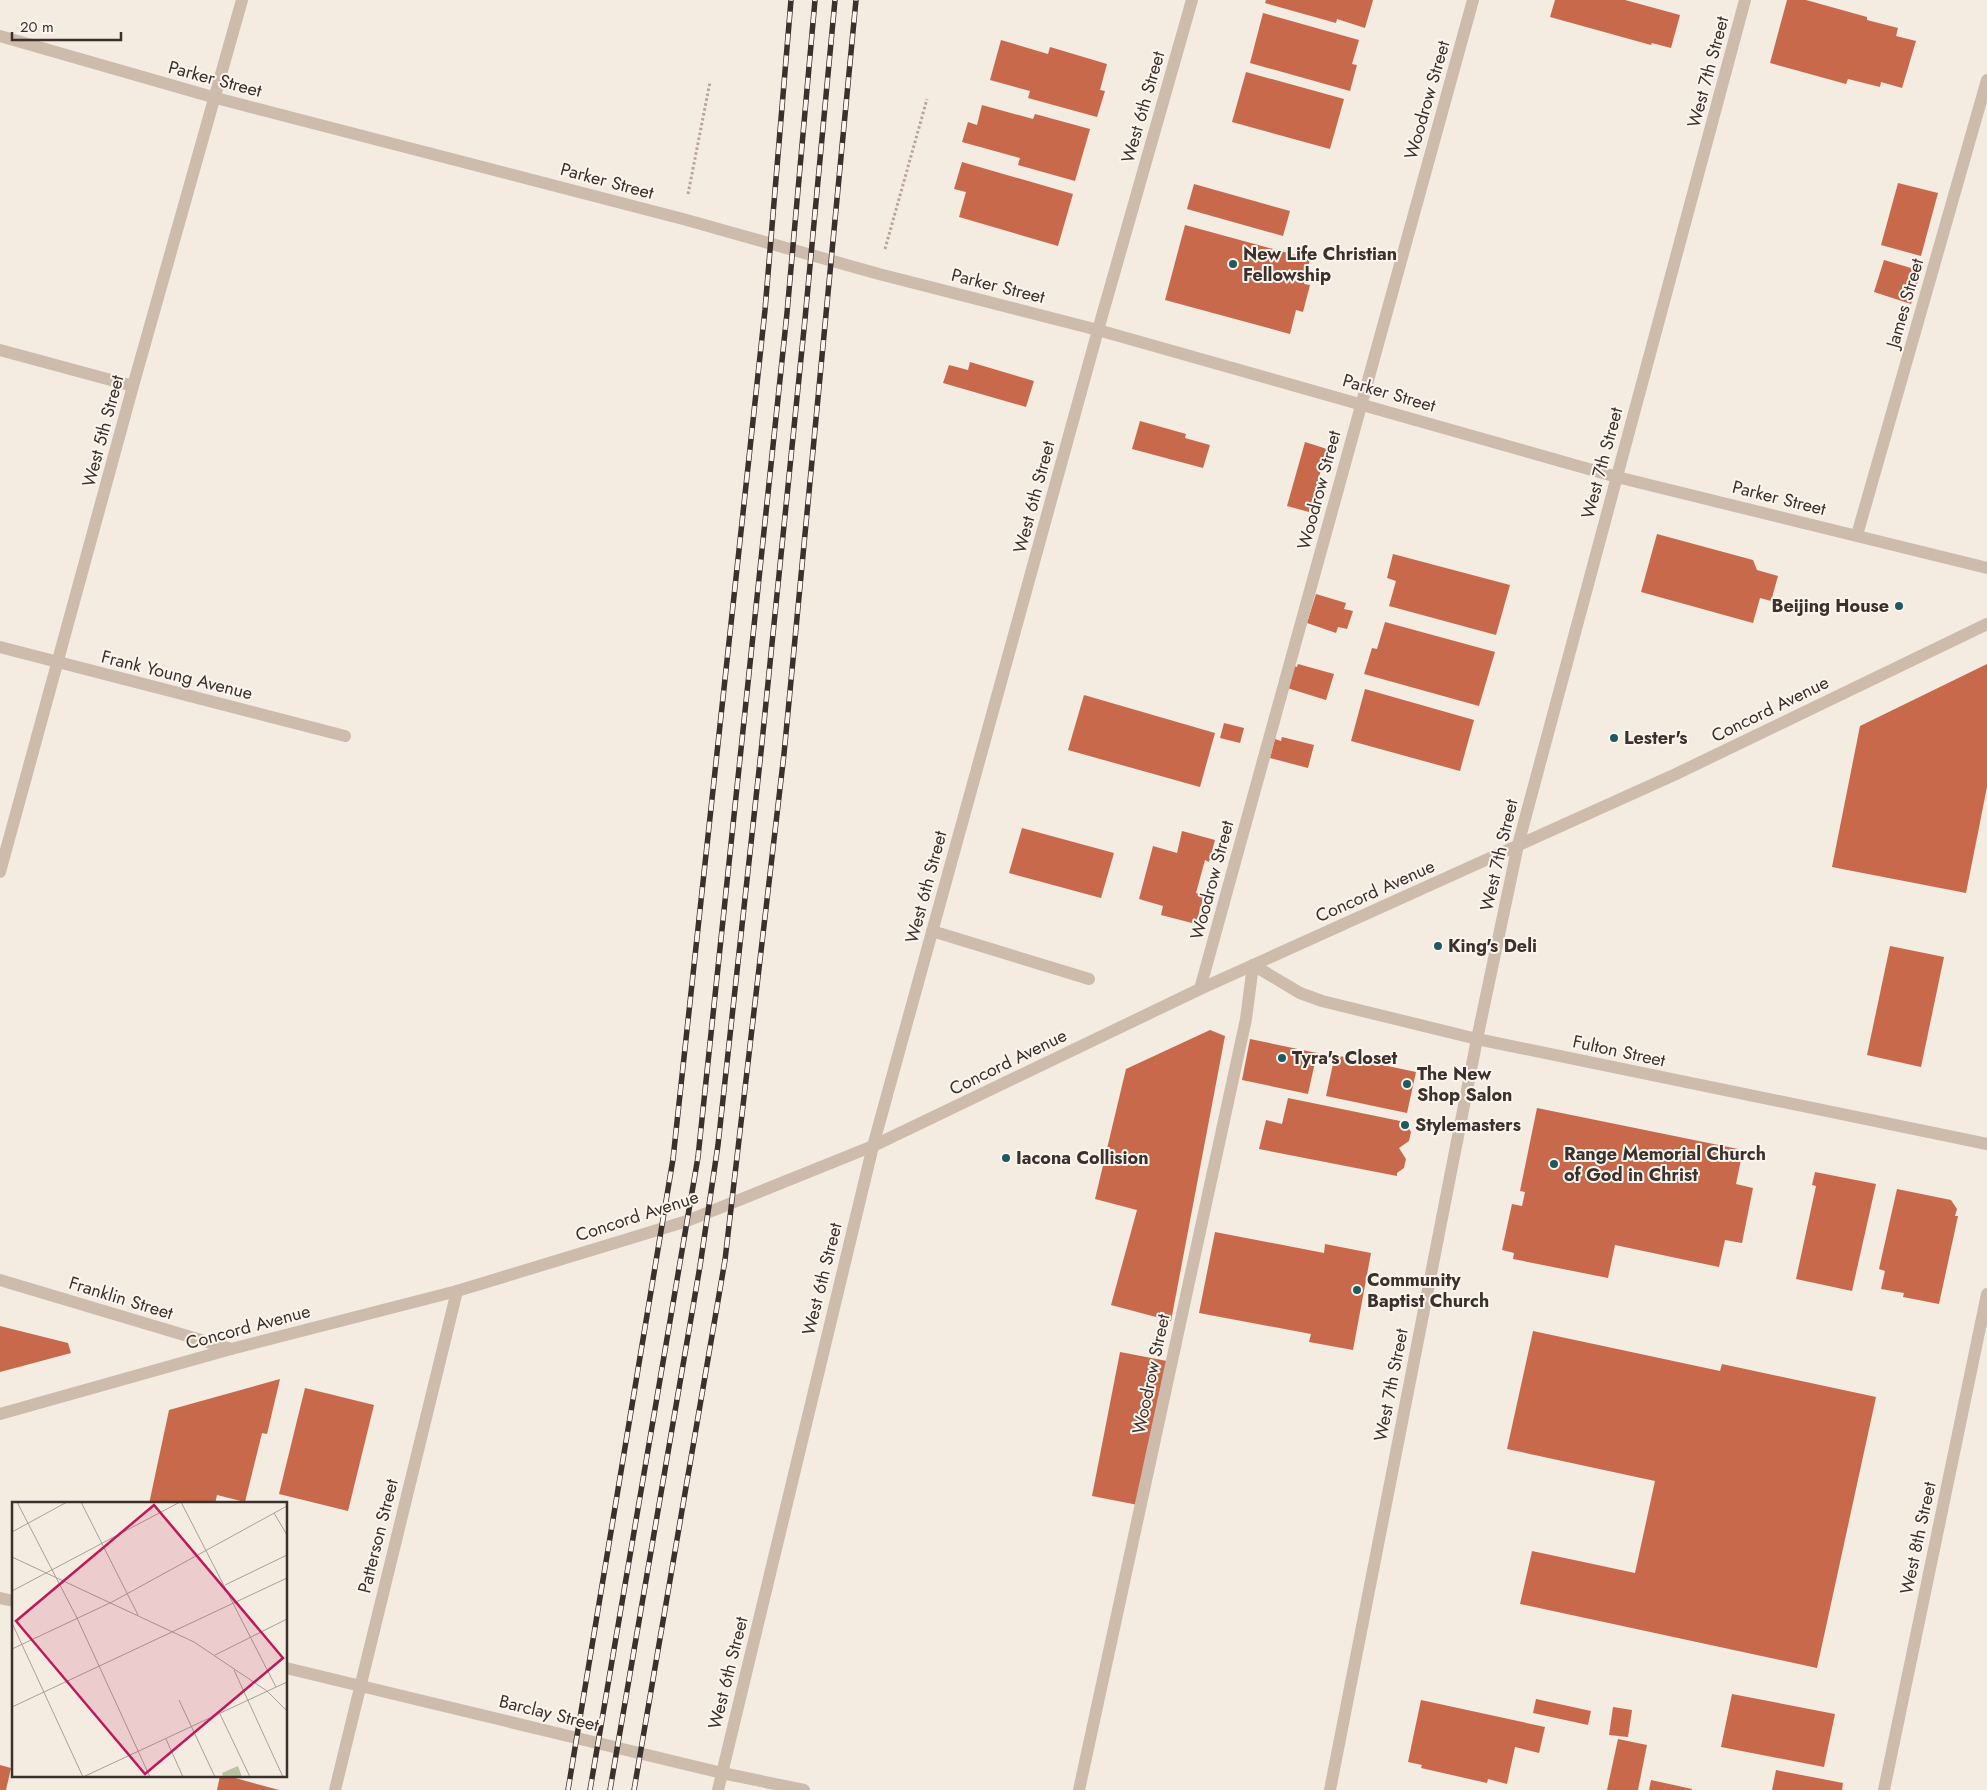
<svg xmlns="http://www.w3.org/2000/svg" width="1987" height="1790" viewBox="0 0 1987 1790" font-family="Jost,sans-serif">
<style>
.building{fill:#c8694b}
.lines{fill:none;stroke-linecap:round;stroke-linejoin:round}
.path{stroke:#b9a596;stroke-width:3;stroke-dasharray:2.5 2.5;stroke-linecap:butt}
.minor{stroke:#cdbbac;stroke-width:12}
.rail-casing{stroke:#3b302b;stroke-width:5.5}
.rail{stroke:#fbf5ee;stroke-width:4;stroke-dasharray:11;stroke-linecap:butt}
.poi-dot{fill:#1f5a5e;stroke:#fbf5ee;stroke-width:2}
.labels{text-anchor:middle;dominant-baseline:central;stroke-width:4;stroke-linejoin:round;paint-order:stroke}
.street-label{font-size:18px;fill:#3b302b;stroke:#fbf5ee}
.poi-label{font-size:18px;font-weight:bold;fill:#3b302b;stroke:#fbf5ee;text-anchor:start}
.inset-road{fill:none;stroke:#aaa098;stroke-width:1}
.view{fill:#c2185b;fill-opacity:0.15;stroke:#c2185b;stroke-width:2.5}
.inset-edge{fill:none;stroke:#3b302b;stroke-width:2.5}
</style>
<rect width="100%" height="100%" fill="#f4ebe1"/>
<g class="building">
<polygon points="1266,0 1373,0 1365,28 1337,19 1336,23 1265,3"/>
<polygon points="1555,0 1625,0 1680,15 1671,48 1652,43 1651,45 1550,17"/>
<polygon points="1787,0 1806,0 1867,17 1867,20 1898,28 1896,36 1916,41 1902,88 1881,82 1880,87 1848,79 1846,84 1770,63"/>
<polygon points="1263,13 1359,40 1352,64 1357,65 1350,91 1250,63"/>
<polygon points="1001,40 1048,54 1050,47 1107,64 1100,90 1105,91 1097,117 1028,98 1030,91 990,80"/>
<polygon points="1246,72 1344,99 1330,149 1232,122"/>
<polygon points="982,105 1033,119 1035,114 1090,129 1075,181 1018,165 1020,158 962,142 968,122 977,125"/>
<polygon points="962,162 1073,194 1058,246 959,217 966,192 954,189"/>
<polygon points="1898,183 1938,193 1921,256 1881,245"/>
<polygon points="1194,184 1290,211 1283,236 1187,209"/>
<polygon points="1185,225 1310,259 1304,284 1310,285 1303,312 1296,310 1290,334 1165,300"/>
<polygon points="1884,260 1921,271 1911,304 1874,292"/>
<polygon points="970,362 1034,381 1026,407 943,383 949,365 968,370"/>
<polygon points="1140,421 1186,434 1185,438 1210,445 1203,468 1132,449"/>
<polygon points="1305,442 1327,449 1309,512 1287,506"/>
<polygon points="1657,534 1753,560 1757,570 1778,576 1771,601 1760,598 1753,623 1641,592"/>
<polygon points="1393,554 1510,585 1496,635 1389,606 1396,581 1387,578"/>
<polygon points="1316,594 1346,603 1344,609 1353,611 1347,629 1338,627 1336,633 1307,623"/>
<polygon points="1385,622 1495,652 1479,706 1364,674 1372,648 1377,649"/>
<polygon points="1298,664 1334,674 1326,700 1284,687 1291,665 1297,667"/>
<polygon points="1987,664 1987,787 1966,893 1832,867 1860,726"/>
<polygon points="1365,689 1474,720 1460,771 1351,741"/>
<polygon points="1084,695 1215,733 1200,787 1068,750"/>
<polygon points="1224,723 1244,728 1240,743 1220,738"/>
<polygon points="1282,737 1314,745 1308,768 1270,758 1275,739 1281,741"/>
<polygon points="1022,828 1114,853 1101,898 1009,873"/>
<polygon points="1182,831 1215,840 1209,862 1205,860 1196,893 1204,895 1196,924 1161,915 1163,906 1139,899 1153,846 1177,853"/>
<polygon points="1890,946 1944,957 1921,1067 1867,1055"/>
<polygon points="1210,1030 1225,1036 1171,1321 1111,1305 1137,1210 1095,1199 1126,1069"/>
<polygon points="1250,1039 1317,1053 1308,1094 1242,1080"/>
<polygon points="1335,1055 1416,1072 1407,1113 1326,1096"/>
<polygon points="1288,1098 1405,1122 1411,1132 1409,1141 1399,1148 1406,1159 1404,1168 1397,1173 1397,1176 1259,1149 1266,1120 1282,1124"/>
<polygon points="1537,1108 1743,1150 1736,1184 1753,1188 1742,1243 1725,1240 1719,1267 1615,1245 1608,1278 1513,1259 1514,1253 1502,1250 1512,1204 1522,1206 1525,1192 1520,1191"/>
<polygon points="1815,1172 1876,1184 1852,1291 1796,1279 1816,1186 1812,1185"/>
<polygon points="1897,1189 1951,1200 1957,1209 1955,1216 1958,1216 1939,1304 1903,1297 1904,1293 1881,1289 1885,1271 1879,1269"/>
<polygon points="1215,1232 1324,1253 1325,1244 1371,1253 1353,1350 1309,1342 1311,1334 1199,1313"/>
<polygon points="0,1326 68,1343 71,1353 0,1372"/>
<polygon points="1533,1331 1720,1371 1722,1364 1876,1397 1817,1668 1520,1604 1532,1551 1635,1573 1655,1481 1507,1449"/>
<polygon points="1120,1352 1167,1361 1138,1505 1092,1496"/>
<polygon points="280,1379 267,1434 262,1433 245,1502 217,1495 215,1504 149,1504 169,1410"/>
<polygon points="305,1388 374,1405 348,1511 279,1494"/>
<polygon points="1732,1694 1835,1714 1824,1767 1721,1747"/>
<polygon points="1536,1699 1591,1711 1588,1725 1533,1713"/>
<polygon points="1421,1700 1545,1727 1539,1753 1515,1747 1507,1784 1488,1779 1487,1783 1421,1768 1422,1765 1408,1762"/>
<polygon points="1613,1707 1632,1710 1628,1737 1609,1735"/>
<polygon points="1618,1739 1647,1745 1638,1790 1607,1790"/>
<polygon points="0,1765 11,1768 6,1790 0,1790"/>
<polygon points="1776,1770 1843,1783 1842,1790 1772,1790"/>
<polygon points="220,1776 228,1776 279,1790 217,1790"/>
<polygon points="1651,1780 1692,1789 1692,1790 1649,1790"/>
</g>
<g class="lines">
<g class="path">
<polyline points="688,194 710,82"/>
<polyline points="885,249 927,99"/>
</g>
<g class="minor">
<polyline points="0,36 216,98 683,219 879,274 1098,330 1617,477 1987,568"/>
<polyline points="0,350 133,386"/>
<polyline points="1857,535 1987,80"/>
<polyline points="0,647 345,736"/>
<polyline points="0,872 133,386 242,0"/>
<polyline points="932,931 1089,979"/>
<polyline points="1200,989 1473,0"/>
<polyline points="0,1280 231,1349"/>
<polyline points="0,1414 231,1349 457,1291 687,1221 873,1146 1200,989 1676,774 1987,624"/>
<polyline points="0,1598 14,1601"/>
<polyline points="286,1668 722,1773 804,1790"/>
<polyline points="335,1790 457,1291"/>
<polyline points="718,1790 873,1146 1098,330 1192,0"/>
<polyline points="1079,1790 1246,1019 1253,965 1300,993 1322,1001 1477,1039 1987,1144"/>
<polyline points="1330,1790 1477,1039 1518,845 1745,0"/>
<polyline points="1884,1790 1987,1294"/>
</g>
<g class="rail-casing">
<g id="rail">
<polyline points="568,1790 673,1159 765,310 791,0"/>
<polyline points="590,1790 698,1157 787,313 815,0"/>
<polyline points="610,1790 700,1266 718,1145 761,752 805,319 835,0"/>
<polyline points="634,1790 725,1260 784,754 856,0"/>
</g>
</g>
<use href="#rail" class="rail"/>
</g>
<g class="poi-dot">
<circle cx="1233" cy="264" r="5"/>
<circle cx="1899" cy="606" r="5"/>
<circle cx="1614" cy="738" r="5"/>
<circle cx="1438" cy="946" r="5"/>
<circle cx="1282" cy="1058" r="5"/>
<circle cx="1407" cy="1084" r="5"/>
<circle cx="1405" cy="1125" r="5"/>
<circle cx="1006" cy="1158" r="5"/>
<circle cx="1554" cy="1164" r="5"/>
<circle cx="1357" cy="1290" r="5"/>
</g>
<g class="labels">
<g class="street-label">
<text transform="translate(1708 72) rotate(-75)">West 7th Street</text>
<text transform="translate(215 79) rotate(15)">Parker Street</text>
<text transform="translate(1427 100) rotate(-74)">Woodrow Street</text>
<text transform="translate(1143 107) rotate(-74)">West 6th Street</text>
<text transform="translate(607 181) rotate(15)">Parker Street</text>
<text transform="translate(998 286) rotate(14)">Parker Street</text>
<text transform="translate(1905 303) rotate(-74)">James Street</text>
<text transform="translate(1389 393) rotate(16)">Parker Street</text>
<text transform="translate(103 431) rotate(-75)">West 5th Street</text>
<text transform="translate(1602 463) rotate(-75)">West 7th Street</text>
<text transform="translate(1319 490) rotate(-75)">Woodrow Street</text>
<text transform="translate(1034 497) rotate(-75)">West 6th Street</text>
<text transform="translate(1779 498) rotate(14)">Parker Street</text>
<text transform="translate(177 675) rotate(14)">Frank Young Avenue</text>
<text transform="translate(1770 709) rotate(-26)">Concord Avenue</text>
<text transform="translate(1499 855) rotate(-77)">West 7th Street</text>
<text transform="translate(1212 880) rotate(-75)">Woodrow Street</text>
<text transform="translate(926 887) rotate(-75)">West 6th Street</text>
<text transform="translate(1375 891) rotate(-24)">Concord Avenue</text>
<text transform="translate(1619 1051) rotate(12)">Fulton Street</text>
<text transform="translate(1008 1062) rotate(-26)">Concord Avenue</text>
<text transform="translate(637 1216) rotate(-18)">Concord Avenue</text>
<text transform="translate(822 1279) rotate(-76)">West 6th Street</text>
<text transform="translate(121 1298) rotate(17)">Franklin Street</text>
<text transform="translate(248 1327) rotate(-15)">Concord Avenue</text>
<text transform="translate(1151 1374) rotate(-78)">Woodrow Street</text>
<text transform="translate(1391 1385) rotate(-79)">West 7th Street</text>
<text transform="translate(378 1536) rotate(-76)">Patterson Street</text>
<text transform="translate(1918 1538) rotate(-78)">West 8th Street</text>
<text transform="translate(728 1673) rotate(-76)">West 6th Street</text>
<text transform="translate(549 1713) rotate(14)">Barclay Street</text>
</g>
<g class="poi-label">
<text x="1243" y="254">New Life Christian<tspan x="1243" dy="21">Fellowship</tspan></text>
<text x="1889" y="606" text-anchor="end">Beijing House</text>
<text x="1624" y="738">Lester's</text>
<text x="1448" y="946">King's Deli</text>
<text x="1292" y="1058">Tyra's Closet</text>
<text x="1417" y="1074">The New<tspan x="1417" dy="21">Shop Salon</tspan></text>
<text x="1415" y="1125">Stylemasters</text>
<text x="1564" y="1154">Range Memorial Church<tspan x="1564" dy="21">of God in Christ</tspan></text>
<text x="1016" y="1158">Iacona Collision</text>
<text x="1367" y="1280">Community<tspan x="1367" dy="21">Baptist Church</tspan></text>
</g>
</g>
<g transform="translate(12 1502)">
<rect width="275" height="275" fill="#f4ebe1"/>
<path d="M226,264L230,275H211L210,271Z" fill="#b8c4a0"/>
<path class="inset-road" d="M5,0L65,116L138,275M69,0L126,113M169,0L264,185M262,11L275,33M0,30L55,0M0,55L182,140L255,189L275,209M213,83L275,53M0,89L168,0M0,121L71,275L275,180M0,147L100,100L275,4M203,153L275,117M222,168L271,275M167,198L203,275M0,205L275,76M208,212L238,275M154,237L171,275"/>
<path class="view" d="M142,3L271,156L133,272L4,119Z"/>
<rect width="275" height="275" class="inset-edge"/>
</g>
<path d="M12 32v8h109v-8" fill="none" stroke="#3b302b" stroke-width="2.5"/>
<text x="20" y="32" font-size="15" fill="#3b302b" stroke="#fbf5ee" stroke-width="4" paint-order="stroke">20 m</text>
</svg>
